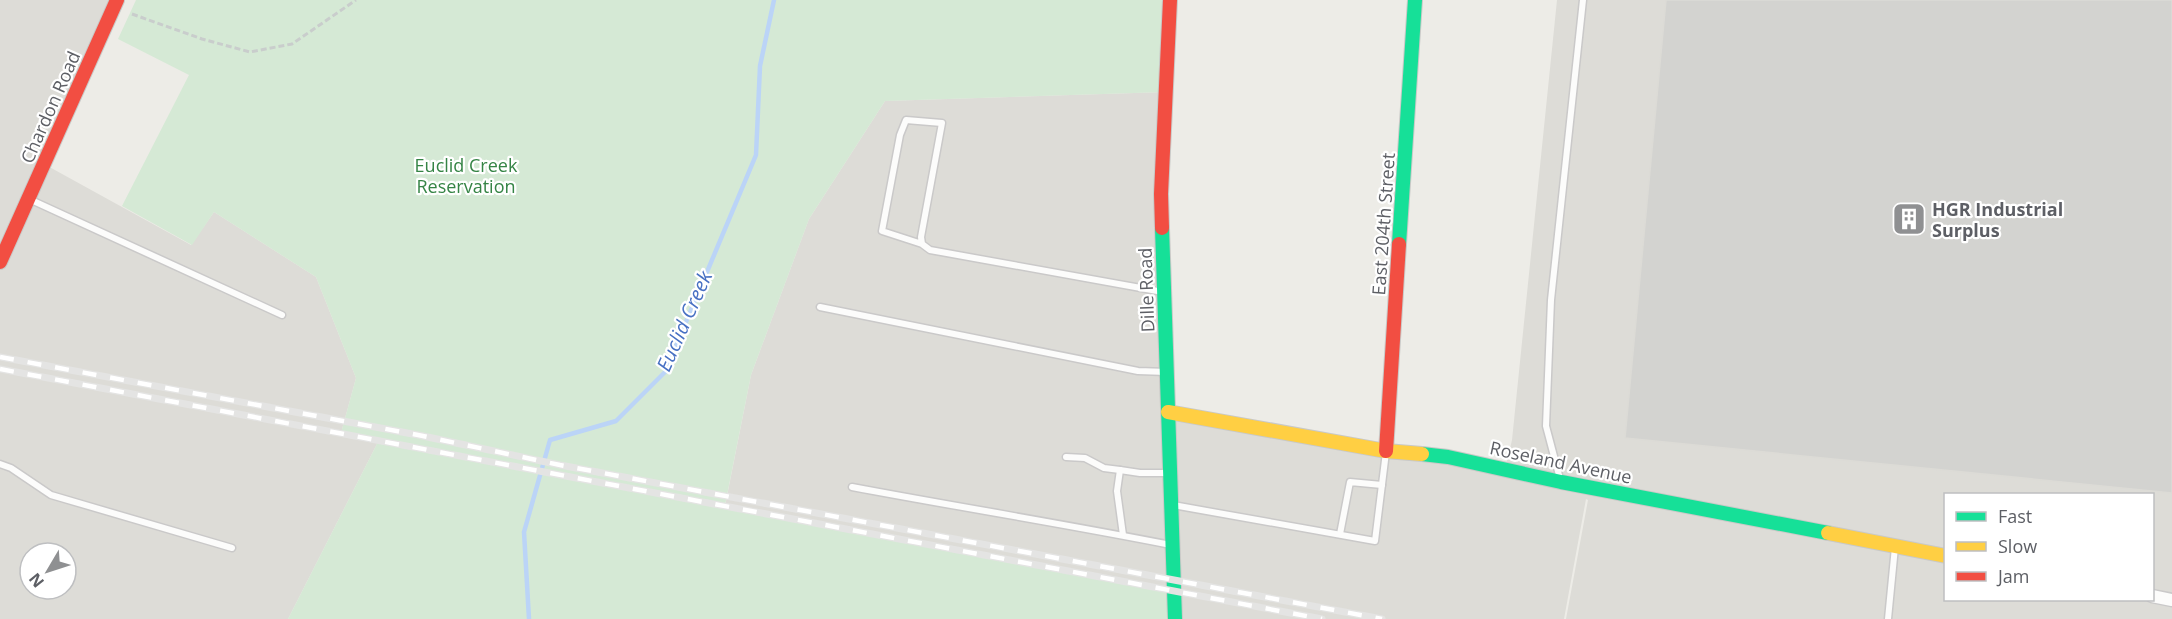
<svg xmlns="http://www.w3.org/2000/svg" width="2172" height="619" viewBox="0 0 2172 619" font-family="'Open Sans',sans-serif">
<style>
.industrial{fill:#dddcd7;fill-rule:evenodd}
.green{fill:#d5e9d5}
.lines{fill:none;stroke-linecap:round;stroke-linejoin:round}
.stream{stroke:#bbd4f7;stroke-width:4.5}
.building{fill:#d3d3d0;stroke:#dcdbd6;stroke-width:1.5}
.lane-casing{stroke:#cac9c9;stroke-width:9}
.street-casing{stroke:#cac9c9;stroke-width:15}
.fast-casing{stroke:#c9c9c7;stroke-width:16}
.slow-casing{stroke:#c9c9c7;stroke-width:16}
.jam-casing{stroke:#c9c9c7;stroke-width:16}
.path{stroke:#c9cdcc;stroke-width:3;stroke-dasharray:6 3;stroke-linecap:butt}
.lane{stroke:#fcfcfb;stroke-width:6}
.street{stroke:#fcfcfb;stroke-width:12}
.fast{stroke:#16e098;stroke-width:14}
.slow{stroke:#ffcf43;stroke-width:14}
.jam{stroke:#f24e42;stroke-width:14}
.rail-casing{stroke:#e4e4e3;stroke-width:7}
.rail{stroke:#fff;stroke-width:4.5;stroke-dasharray:14;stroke-linecap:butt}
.labels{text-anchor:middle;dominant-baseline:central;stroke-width:4.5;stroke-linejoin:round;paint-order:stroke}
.street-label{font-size:18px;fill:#5d5f65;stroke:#fff}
.park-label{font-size:18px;fill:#358445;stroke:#fff}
.poi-label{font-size:18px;font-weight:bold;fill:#5d5f65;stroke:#fff;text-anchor:start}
.water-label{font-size:20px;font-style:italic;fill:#4770c3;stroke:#fff}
</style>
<rect width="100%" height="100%" fill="#edece7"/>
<g class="industrial">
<path d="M0,0H117L44,164L191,245L214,212L316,277L356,378L341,433L379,440L288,619H0ZM30,553H66V589H30Z"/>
<path d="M1557,0H2172V619H1566L1588,500L1586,499L1564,619H1175L725,506L751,375L809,219L885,101L1166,92L1169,411L1505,469L1512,440ZM1946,494H2152V600H1946Z"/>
</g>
<polygon class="green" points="136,0 1170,0 1166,92 885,101 809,219 751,375 725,505 1173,591 1175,619 288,619 379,440 341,433 356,378 316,277 214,212 192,245 122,206 189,75 118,39"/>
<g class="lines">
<polyline class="stream" points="529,619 524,532 550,440 616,421 665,372 756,155 760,66 774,0"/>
</g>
<polygon class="building" points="1666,0 2172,0 2172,493 1625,438"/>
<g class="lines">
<g class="lane-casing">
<g id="lane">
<polyline points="29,199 282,315"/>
<polyline points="922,244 882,231 900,135 906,120 942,123 921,237 922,244 930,250 1163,292"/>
<polyline points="820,307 1138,371 1167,372"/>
<polyline points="1066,457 1085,458 1104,468 1120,470"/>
<polyline points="0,464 11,468 51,495 232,548"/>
<polyline points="1560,479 1546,426 1551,300 1583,0"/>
<path d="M852,487C958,507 1065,524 1171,545"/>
<polyline points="1173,505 1375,541 1386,452"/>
<polyline points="1340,534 1350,482 1382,485"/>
<polyline points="1123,535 1117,491 1120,470 1140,473 1170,473"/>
<polyline points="1888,619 1895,547"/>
</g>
</g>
<g class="street-casing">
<polyline id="street" points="2152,596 2172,600"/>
</g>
<g class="fast-casing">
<g id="fast">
<polyline points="1162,228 1175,619"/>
<polyline points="1399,244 1415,0"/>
<polyline points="1422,454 1448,457 1561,482 1828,533"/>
</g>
</g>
<g class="slow-casing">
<g id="slow">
<polyline points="1168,412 1386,451 1422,454"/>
<polyline points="1828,533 1946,556"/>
</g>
</g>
<g class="jam-casing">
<g id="jam">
<polyline points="1162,228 1161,194 1170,0"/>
<polyline points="0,262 117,0"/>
<polyline points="1386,451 1399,244"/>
</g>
</g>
<polyline class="path" points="132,14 202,39 250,52 292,44 356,0"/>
<use href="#lane" class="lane"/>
<use href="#street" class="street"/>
<use href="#fast" class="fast"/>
<use href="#slow" class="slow"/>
<use href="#jam" class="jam"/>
<g class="rail-casing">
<g id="rail">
<polyline points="0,357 418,435 560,465 1382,619"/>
<polyline points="0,369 1322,619"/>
</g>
</g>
<use href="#rail" class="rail"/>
</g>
<defs>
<g id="building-square" transform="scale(1.725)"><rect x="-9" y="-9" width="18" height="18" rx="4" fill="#8f9092" stroke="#fff"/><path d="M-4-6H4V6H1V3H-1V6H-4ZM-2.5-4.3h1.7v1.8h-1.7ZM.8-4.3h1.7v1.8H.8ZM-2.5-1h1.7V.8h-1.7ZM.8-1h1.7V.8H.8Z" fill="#fff"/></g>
</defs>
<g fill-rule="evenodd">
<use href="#building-square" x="1909" y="219"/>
</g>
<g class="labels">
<g class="street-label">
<text transform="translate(50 107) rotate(-66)">Chardon Road</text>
<text transform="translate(1383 224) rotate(-86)">East 204th Street</text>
<text transform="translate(1146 290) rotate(-92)">Dille Road</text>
<text transform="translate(1561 462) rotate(12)">Roseland Avenue</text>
</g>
<g class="park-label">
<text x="466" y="165">Euclid Creek<tspan x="466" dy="21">Reservation</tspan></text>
</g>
<g class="poi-label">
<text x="1932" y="209">HGR Industrial<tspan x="1932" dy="21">Surplus</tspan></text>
</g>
<g class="water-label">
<text transform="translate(684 321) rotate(-66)">Euclid Creek</text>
</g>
</g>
<rect x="1944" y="493" width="210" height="108" fill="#ffffff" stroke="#bebfc1" stroke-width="1.5"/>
<rect x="1956" y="512" width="30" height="9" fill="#16e098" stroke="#bebfc1" stroke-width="1.5"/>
<text x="1998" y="523" font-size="18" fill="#5d5f65">Fast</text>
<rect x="1956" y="542" width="30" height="9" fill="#ffcf43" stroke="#bebfc1" stroke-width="1.5"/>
<text x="1998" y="553" font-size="18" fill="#5d5f65">Slow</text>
<rect x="1956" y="572" width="30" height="9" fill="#f24e42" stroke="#bebfc1" stroke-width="1.5"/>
<text x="1998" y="583" font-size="18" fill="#5d5f65">Jam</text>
<g transform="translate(48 571) rotate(231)"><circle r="28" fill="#ffffff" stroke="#bebfc1" stroke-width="1.5"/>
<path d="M0-4.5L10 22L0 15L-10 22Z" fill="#8f9092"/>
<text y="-9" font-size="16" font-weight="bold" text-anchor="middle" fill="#5d5f65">N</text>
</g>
</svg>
